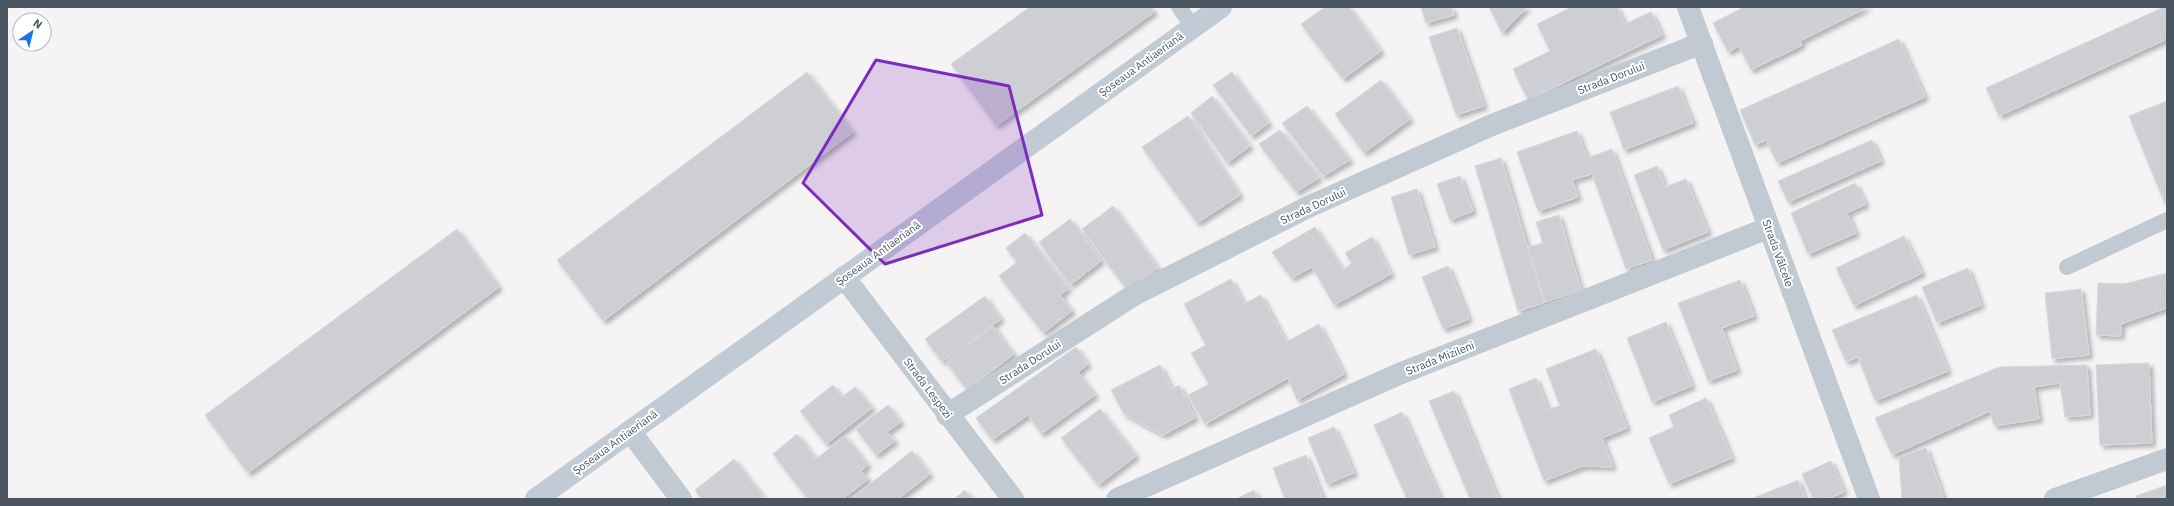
<svg xmlns="http://www.w3.org/2000/svg" width="2174" height="506" viewBox="0 0 2174 506" font-family="'IBM Plex Sans',sans-serif">
<style>
.building{fill:#cdcfd5;stroke:#d7d9de;filter:url(#shadow)}
.lines{fill:none;stroke-linecap:round;stroke-linejoin:round}
.service{stroke:#c1cad2;stroke-width:16}
.minor{stroke:#c1cad2;stroke-width:22}
.secondary{stroke:#c1cbd6;stroke-width:22}
.marked{fill:#7b2cbf;fill-opacity:0.2;stroke:#7b2cbf;stroke-width:3;stroke-linejoin:round}
.labels{text-anchor:middle;dominant-baseline:central;stroke-width:4;stroke-linejoin:round;paint-order:stroke}
.street-label{font-size:11px;fill:#4a5661;stroke:#fff}
</style>
<defs>
<filter id="shadow"><feDropShadow dx="3.5" dy="3.5" stdDeviation="2" flood-color="#0004"/></filter>
</defs>
<rect width="100%" height="100%" fill="#f5f3f3"/>
<g class="building">
<polygon points="1030,7 1151,7 1154,12 996,126 951,64"/>
<polygon points="1325,7 1349,7 1381,51 1343,79 1301,24"/>
<polygon points="1421,7 1451,7 1454,15 1426,23"/>
<polygon points="1489,7 1527,7 1502,33"/>
<polygon points="1572,7 1617,7 1625,24 1651,12 1662,35 1528,100 1513,69 1550,51 1537,24"/>
<polygon points="1744,7 1868,7 1800,41 1802,45 1751,70 1739,46 1728,52 1713,23"/>
<polygon points="2164,7 2167,7 2167,39 1999,116 1986,88"/>
<polygon points="1457,28 1484,106 1456,115 1429,37"/>
<polygon points="1899,39 1925,97 1777,163 1766,140 1755,145 1740,110"/>
<polygon points="807,72 853,132 603,321 557,260"/>
<polygon points="1232,72 1269,123 1251,136 1213,85"/>
<polygon points="1381,80 1410,119 1364,153 1335,114"/>
<polygon points="1678,86 1693,123 1624,150 1610,112"/>
<polygon points="1212,96 1250,146 1227,163 1191,113"/>
<polygon points="2167,101 2167,203 2165,204 2129,116"/>
<polygon points="1307,106 1350,160 1323,176 1282,123"/>
<polygon points="1188,116 1240,195 1197,223 1142,147"/>
<polygon points="1280,130 1319,178 1296,192 1259,144"/>
<polygon points="1577,131 1587,158 1612,149 1652,260 1626,269 1592,174 1572,180 1578,197 1538,211 1517,152"/>
<polygon points="1872,140 1881,161 1788,202 1778,181"/>
<polygon points="1501,158 1544,303 1518,311 1475,166"/>
<polygon points="1657,166 1665,187 1686,179 1708,232 1663,250 1634,175"/>
<polygon points="1460,176 1473,211 1450,220 1437,184"/>
<polygon points="1855,183 1866,204 1847,213 1856,233 1808,254 1791,213"/>
<polygon points="1417,189 1435,247 1409,255 1391,197"/>
<polygon points="1113,206 1158,268 1127,290 1082,229"/>
<polygon points="1559,215 1581,290 1545,302 1528,247 1543,243 1536,222"/>
<polygon points="1070,219 1101,261 1070,285 1039,242"/>
<polygon points="1315,227 1343,270 1352,263 1345,253 1372,237 1391,274 1334,305 1312,267 1291,278 1272,252"/>
<polygon points="457,229 499,287 248,473 205,415"/>
<polygon points="1025,233 1068,289 1060,295 1072,311 1043,333 999,276 1017,262 1006,248"/>
<polygon points="1904,236 1922,273 1854,306 1836,268"/>
<polygon points="1448,266 1469,319 1443,329 1422,277"/>
<polygon points="1968,268 1981,305 1937,323 1922,287"/>
<polygon points="2167,273 2166,308 2121,324 2121,336 2096,335 2098,283 2124,284"/>
<polygon points="1231,279 1244,304 1261,295 1286,342 1319,324 1344,374 1297,400 1288,378 1205,424 1188,395 1209,384 1191,353 1206,345 1184,304"/>
<polygon points="1740,280 1754,316 1722,328 1737,370 1708,381 1678,303"/>
<polygon points="2081,289 2089,355 2052,359 2045,293"/>
<polygon points="1917,295 1948,371 1875,401 1858,357 1846,362 1832,330"/>
<polygon points="985,296 1001,319 942,362 925,339"/>
<polygon points="1666,322 1692,386 1652,402 1627,338"/>
<polygon points="993,326 1014,354 967,390 946,362"/>
<polygon points="1076,347 1088,364 1078,372 1095,395 1041,434 1028,415 992,440 976,418"/>
<polygon points="1596,349 1627,428 1602,438 1613,467 1583,466 1544,481 1509,389 1536,378 1548,409 1560,406 1546,369"/>
<polygon points="2149,363 2152,443 2100,445 2096,365"/>
<polygon points="1160,365 1172,389 1179,385 1195,418 1163,435 1124,414 1111,390"/>
<polygon points="2087,365 2090,415 2065,417 2060,383 2034,387 2039,419 1994,426 1990,411 1892,455 1875,418 1999,367"/>
<polygon points="833,385 842,397 855,387 872,408 826,444 800,411"/>
<polygon points="1454,391 1498,499 1470,499 1429,401"/>
<polygon points="1706,398 1732,458 1669,484 1649,438 1674,427 1669,415"/>
<polygon points="888,405 901,422 887,432 895,441 876,455 856,429"/>
<polygon points="1100,409 1136,456 1098,485 1061,438"/>
<polygon points="1402,412 1441,499 1407,499 1374,425"/>
<polygon points="1334,427 1354,473 1327,484 1308,438"/>
<polygon points="797,434 816,459 845,436 868,465 861,471 868,479 843,499 808,499 773,454"/>
<polygon points="1926,448 1944,499 1902,499 1899,457"/>
<polygon points="912,451 930,474 898,499 851,499"/>
<polygon points="1306,455 1323,499 1285,499 1273,468"/>
<polygon points="734,459 765,499 701,499 695,490"/>
<polygon points="1831,461 1844,492 1828,499 1813,499 1802,474"/>
<polygon points="1798,480 1805,499 1751,499"/>
<polygon points="2167,485 2167,499 2137,499 2136,496"/>
<polygon points="965,490 972,499 954,499"/>
<polygon points="1254,490 1258,499 1236,499"/>
</g>
<g class="lines">
<g class="service">
<polyline points="1179,7 1193,27"/>
<polyline points="2067,267 2167,220"/>
</g>
<g class="minor">
<polyline points="1688,7 1869,499"/>
<polyline points="844,277 1013,499"/>
<polyline points="947,415 1134,295 1308,207 1492,125 1702,43"/>
<polyline points="630,431 681,499"/>
<polyline points="1117,499 1399,374 1768,228"/>
<polyline points="2055,499 2167,459"/>
</g>
<polyline class="secondary" points="536,499 1221,7"/>
</g>
<path class="marked" d="M876,60L1009,86L1042,215L885,264L803,183Z"/>
<g class="labels">
<g class="street-label">
<text transform="translate(1141 64) rotate(-36)">Șoseaua Antiaeriană</text>
<text transform="translate(1611 78) rotate(-21)">Strada Dorului</text>
<text transform="translate(1313 206) rotate(-25)">Strada Dorului</text>
<text transform="translate(878 253) rotate(-36)">Șoseaua Antiaeriană</text>
<text transform="translate(1778 253) rotate(70)">Strada Vâlcele</text>
<text transform="translate(1440 358) rotate(-22)">Strada Mizileni</text>
<text transform="translate(1030 362) rotate(-33)">Strada Dorului</text>
<text transform="translate(928 388) rotate(53)">Strada Lespezi</text>
<text transform="translate(615 442) rotate(-36)">Șoseaua Antiaeriană</text>
</g>
</g>
<rect width="2174" height="506" fill="none" stroke="#4a5661" stroke-width="16"/>
<g transform="translate(32 32) rotate(35)"><circle r="19" fill="#ffffff" stroke="#b7bbc0"/>
<path d="M0-3L7 15L0 10L-7 15Z" fill="#1a73e8"/>
<text y="-6" font-size="11" font-weight="bold" text-anchor="middle" fill="#4a5661">N</text>
</g>
</svg>
